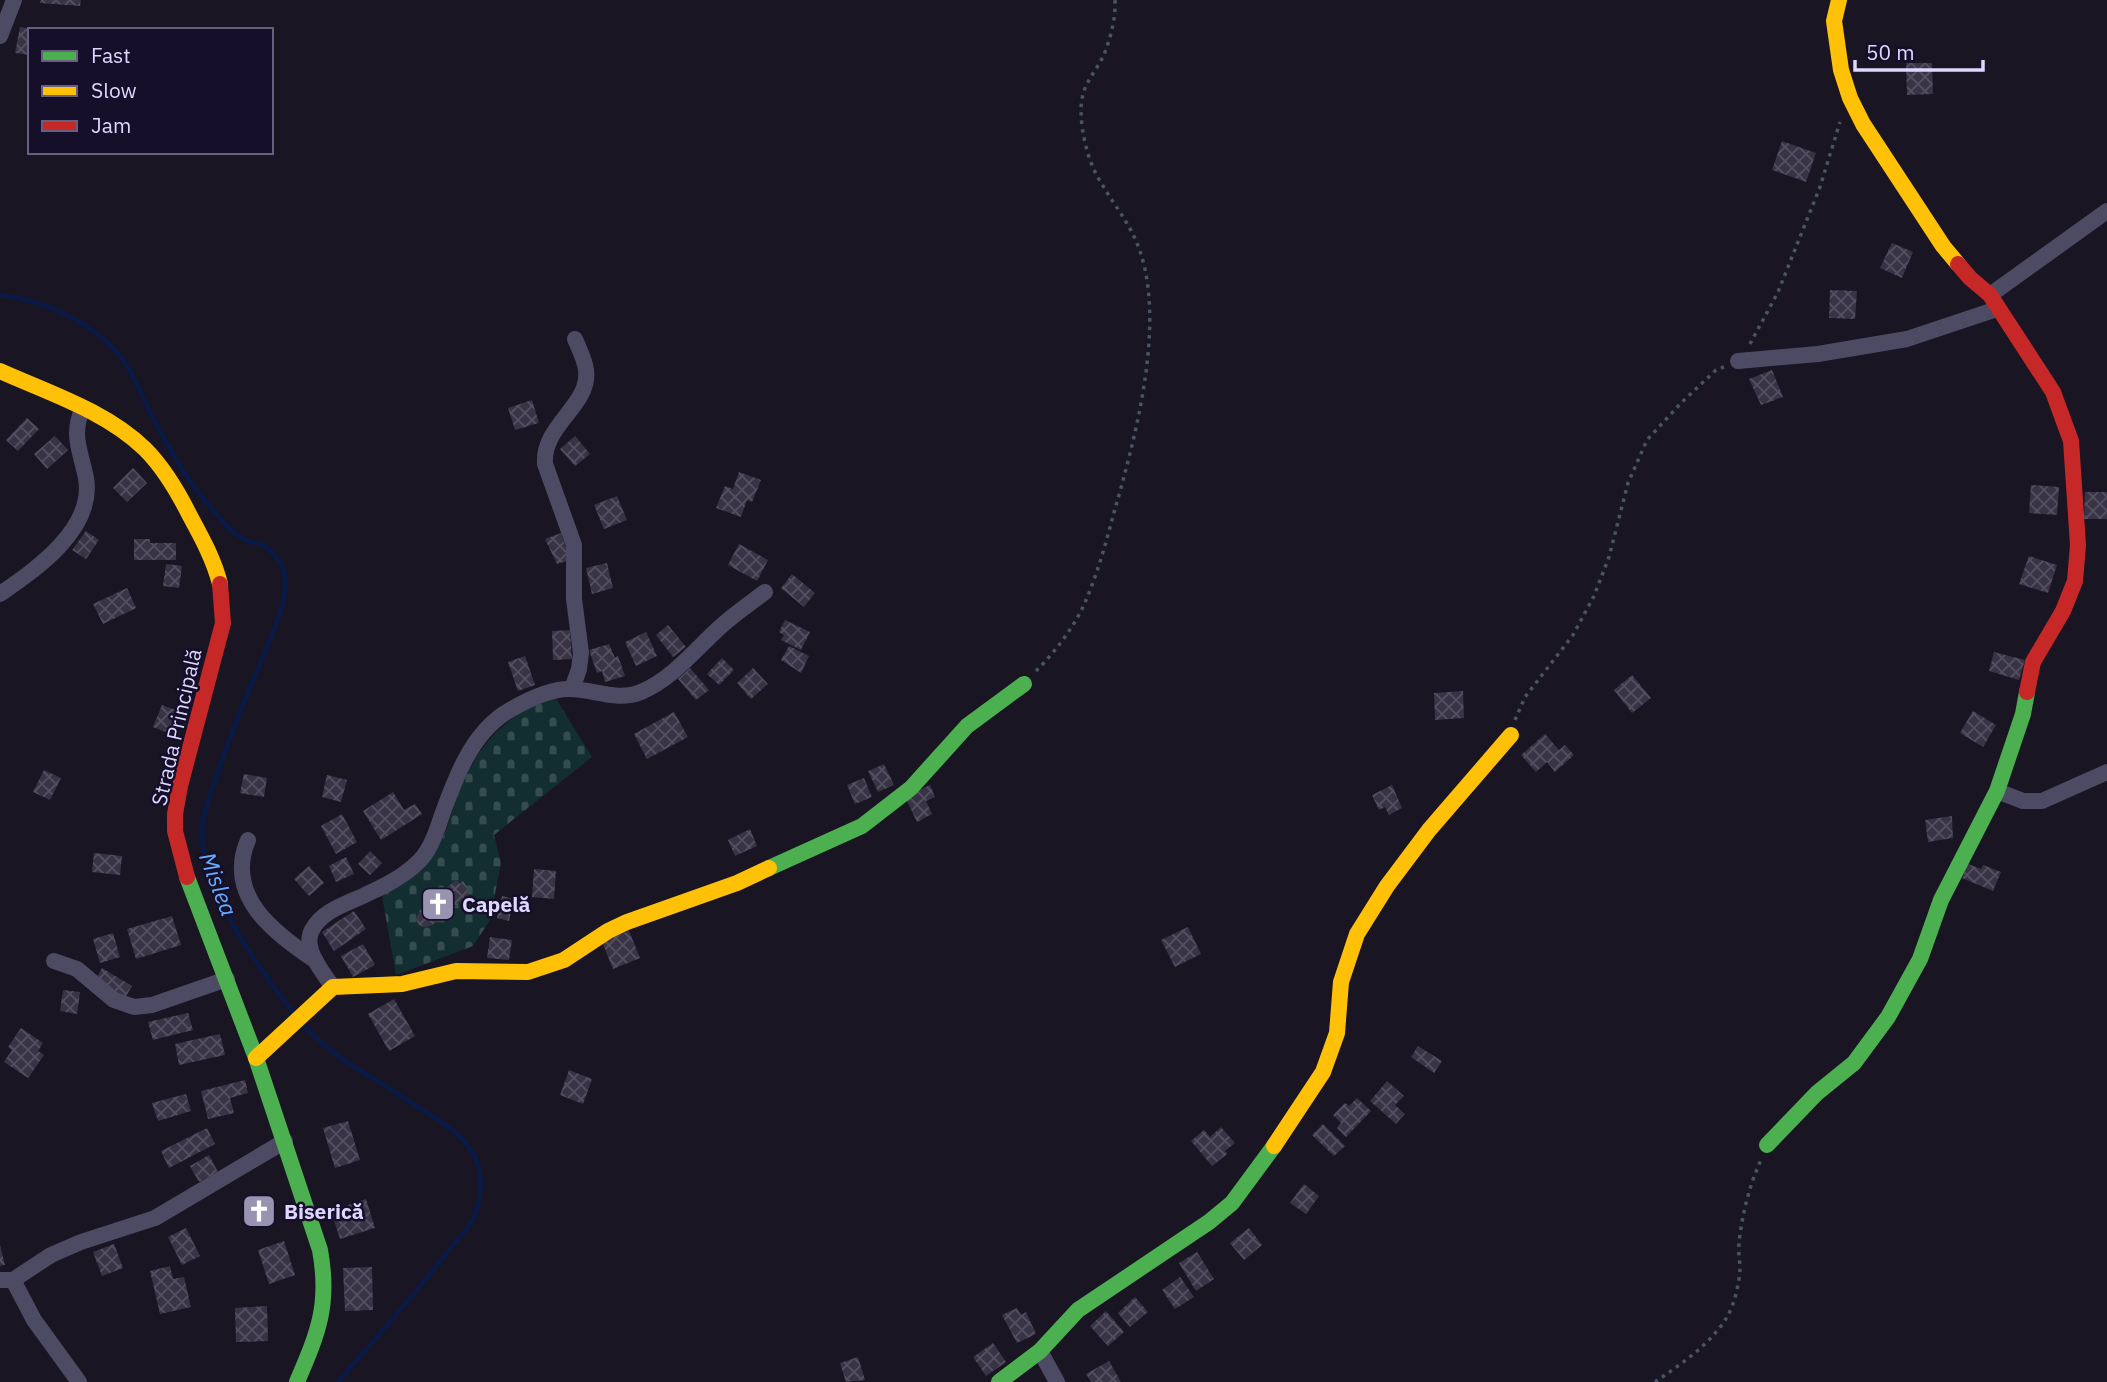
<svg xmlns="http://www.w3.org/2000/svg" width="2107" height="1382" viewBox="0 0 2107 1382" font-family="'IBM Plex Sans',sans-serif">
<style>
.cemetery{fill:url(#cemetery-stones)}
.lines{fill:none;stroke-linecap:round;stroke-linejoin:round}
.stream{stroke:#0a1a45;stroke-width:5}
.building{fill:url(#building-cross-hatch)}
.path{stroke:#485464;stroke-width:3.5;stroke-dasharray:3.5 5;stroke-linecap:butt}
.street{stroke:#4d4a64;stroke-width:16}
.fast{stroke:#4caf50;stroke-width:16}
.slow{stroke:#ffc107;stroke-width:16}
.jam{stroke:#c62828;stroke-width:16}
.labels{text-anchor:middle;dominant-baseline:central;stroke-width:5;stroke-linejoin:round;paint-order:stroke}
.street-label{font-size:21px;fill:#ded7ff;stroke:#160f29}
.poi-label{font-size:21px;font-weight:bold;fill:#ded7ff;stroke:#160f29;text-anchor:start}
.water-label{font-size:23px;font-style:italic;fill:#65acff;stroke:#160f29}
</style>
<defs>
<pattern id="cemetery-stones" width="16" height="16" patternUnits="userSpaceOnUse" patternTransform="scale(1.75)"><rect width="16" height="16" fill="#132e31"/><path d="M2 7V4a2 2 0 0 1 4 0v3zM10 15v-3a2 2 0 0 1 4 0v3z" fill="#354c50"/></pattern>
<pattern id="building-cross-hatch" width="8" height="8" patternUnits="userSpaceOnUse" patternTransform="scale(1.75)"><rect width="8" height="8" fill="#383345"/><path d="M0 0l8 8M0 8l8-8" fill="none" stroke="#545061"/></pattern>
</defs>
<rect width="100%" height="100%" fill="#191523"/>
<path class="cemetery" d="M555,697L592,757L494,835L501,863L490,920L473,946L396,975L382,896C397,885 417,874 429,860C442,846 448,824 454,806C473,751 499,717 555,697Z"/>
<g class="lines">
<g class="stream">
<path d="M0,295C44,300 96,323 123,360C136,378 142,397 152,416C168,448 188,482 212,509C221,519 230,532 242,538C248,542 256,542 262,545C269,548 281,562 283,568C291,594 275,627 266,650C247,694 229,738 214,783C209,799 201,817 202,834C203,892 260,970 295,1015"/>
<path d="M302,1022C328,1056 369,1074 404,1098C425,1112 453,1126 468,1146C485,1167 483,1193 474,1217C468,1230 454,1243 445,1255C411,1299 374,1340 338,1382"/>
</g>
</g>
<g class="building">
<polygon points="41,0 81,0 80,6 40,3"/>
<polygon points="20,27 30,29 30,55 15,53"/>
<polygon points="1906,63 1932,63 1933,94 1907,95"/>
<polygon points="1782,141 1816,153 1806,182 1772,170"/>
<polygon points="1892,243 1913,252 1902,278 1880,268"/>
<polygon points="1830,290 1857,291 1855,319 1829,318"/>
<polygon points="1772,370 1783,397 1761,405 1749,379"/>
<polygon points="532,400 539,423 515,430 508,408"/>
<polygon points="27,418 39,429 18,451 6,440"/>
<polygon points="55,436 68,450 47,469 34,454"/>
<polygon points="575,436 590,454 575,466 560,449"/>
<polygon points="133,468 147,483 127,502 113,488"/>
<polygon points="739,472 761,480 752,502 747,500 741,517 716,508 725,486 733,489"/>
<polygon points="2031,485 2059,487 2057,515 2029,513"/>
<polygon points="2085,492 2107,492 2107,519 2084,519"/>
<polygon points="617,496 627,520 604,529 594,505"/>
<polygon points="86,531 99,540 86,559 72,550"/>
<polygon points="561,533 570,560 557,564 545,539"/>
<polygon points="134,539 150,539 150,543 176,543 176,560 134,560"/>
<polygon points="739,544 768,560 757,581 728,565"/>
<polygon points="2029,556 2057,565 2048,593 2019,584"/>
<polygon points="607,563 613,588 592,594 586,568"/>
<polygon points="166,564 182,566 179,588 163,586"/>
<polygon points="792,574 815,593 804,607 781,588"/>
<polygon points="127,588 136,608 103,624 93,604"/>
<polygon points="785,620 810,632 801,650 781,640 784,635 779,632"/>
<polygon points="668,625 686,647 673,657 656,635"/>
<polygon points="570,630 572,659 553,660 552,631"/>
<polygon points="646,632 657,656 636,666 625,642"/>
<polygon points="609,644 615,658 618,656 625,676 605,682 602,671 597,673 589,650"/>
<polygon points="789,646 809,656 801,673 781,660"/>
<polygon points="1994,652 2025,660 2019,680 1989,671"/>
<polygon points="525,656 535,685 518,691 508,662"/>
<polygon points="722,658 734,670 719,685 707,674"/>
<polygon points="690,668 709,690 696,700 678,679"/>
<polygon points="753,668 768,684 751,699 737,683"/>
<polygon points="1632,675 1651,698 1632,713 1614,690"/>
<polygon points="1463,691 1464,718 1435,720 1434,693"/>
<polygon points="162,705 181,712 173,735 153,727"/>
<polygon points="1973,711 1996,725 1983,747 1960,733"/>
<polygon points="674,712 688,737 647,759 634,734"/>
<polygon points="1545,734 1559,750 1565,745 1574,755 1555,772 1547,762 1536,772 1521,755"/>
<polygon points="884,764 894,785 878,792 868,771"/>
<polygon points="44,770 61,778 50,800 33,792"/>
<polygon points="244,774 267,778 264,797 240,793"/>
<polygon points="327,775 347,780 341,802 322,797"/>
<polygon points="864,778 872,797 855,804 847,785"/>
<polygon points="930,785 935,797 926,801 932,814 917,822 907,801 915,792"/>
<polygon points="1392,785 1402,808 1389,815 1385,807 1379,810 1372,795"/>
<polygon points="393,792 404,810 415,804 422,814 381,840 363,811"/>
<polygon points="342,814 357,842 336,854 321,826"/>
<polygon points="1952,816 1953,838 1928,842 1925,820"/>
<polygon points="750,829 757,846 735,856 728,840"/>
<polygon points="370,851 382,863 370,875 358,864"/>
<polygon points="94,853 122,856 120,875 92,872"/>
<polygon points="346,857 354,874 336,882 329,866"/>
<polygon points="1968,864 1981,869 1983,865 2001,872 1993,891 1962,878"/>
<polygon points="309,866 324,883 309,896 294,879"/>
<polygon points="534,869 556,871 554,899 532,897"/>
<polygon points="456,880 460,884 463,881 468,888 465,890 469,895 432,925 425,927 419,925 416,919 420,910"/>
<polygon points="502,896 514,899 509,921 497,918"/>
<polygon points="354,911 366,929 334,951 322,932"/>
<polygon points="172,916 181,945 136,959 127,929"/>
<polygon points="1188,927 1201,954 1175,967 1161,940"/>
<polygon points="629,931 640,958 613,969 602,942"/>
<polygon points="113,933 120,957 100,963 93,939"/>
<polygon points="490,937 512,940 509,960 487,958"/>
<polygon points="363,944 375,965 353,977 341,956"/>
<polygon points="102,968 132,986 125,998 95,981"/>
<polygon points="63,990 80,992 77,1014 60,1011"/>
<polygon points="394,999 415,1036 389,1051 368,1014"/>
<polygon points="188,1013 193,1030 153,1040 148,1022"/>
<polygon points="21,1028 43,1043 38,1051 44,1055 28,1078 4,1062 12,1050 8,1047"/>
<polygon points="220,1034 225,1055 179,1065 175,1044"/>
<polygon points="1418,1046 1442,1061 1434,1073 1411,1057"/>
<polygon points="569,1070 592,1079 583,1104 560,1095"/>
<polygon points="245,1080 248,1093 230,1098 234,1113 208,1119 201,1091"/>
<polygon points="1387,1081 1404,1096 1395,1105 1405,1114 1396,1124 1370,1101"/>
<polygon points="186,1094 191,1111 158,1121 152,1103"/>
<polygon points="1357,1098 1371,1111 1346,1137 1337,1128 1341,1123 1333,1115 1345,1103 1349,1106"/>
<polygon points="348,1121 360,1160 335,1168 323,1128"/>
<polygon points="1323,1124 1345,1146 1334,1156 1312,1135"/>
<polygon points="1221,1127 1235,1143 1225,1151 1227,1154 1212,1166 1191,1141 1204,1130 1210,1137"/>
<polygon points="207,1128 215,1144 169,1168 161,1151"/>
<polygon points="209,1155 218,1172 199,1182 190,1166"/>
<polygon points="1304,1184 1319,1196 1306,1214 1290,1203"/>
<polygon points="366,1199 375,1228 340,1239 331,1211"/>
<polygon points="186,1228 200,1256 182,1265 168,1237"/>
<polygon points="1249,1228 1262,1245 1244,1260 1230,1243"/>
<polygon points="284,1241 295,1275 269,1284 258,1250"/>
<polygon points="114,1244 123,1268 102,1276 93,1252"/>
<polygon points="0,1245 5,1265 0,1266"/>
<polygon points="1197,1252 1214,1279 1196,1291 1179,1263"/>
<polygon points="170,1266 173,1279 184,1277 191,1307 160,1314 150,1271"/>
<polygon points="372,1267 373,1310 345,1311 343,1268"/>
<polygon points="1180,1277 1194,1297 1175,1309 1162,1290"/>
<polygon points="1135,1297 1148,1312 1130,1327 1118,1313"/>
<polygon points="267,1306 268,1341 236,1342 235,1308"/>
<polygon points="1017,1308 1021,1315 1026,1312 1036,1334 1017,1343 1002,1315"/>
<polygon points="1106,1311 1124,1332 1108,1346 1090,1326"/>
<polygon points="993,1343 1006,1362 986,1376 973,1357"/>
<polygon points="858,1357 865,1380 846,1382 840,1363"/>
<polygon points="1109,1361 1121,1382 1091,1382 1086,1374"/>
</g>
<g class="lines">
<g class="path">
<polyline points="1750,344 1778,292 1820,187 1840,122"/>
<path d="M1036,671C1054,653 1071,631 1083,607C1096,578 1105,547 1113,516C1134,443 1162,340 1144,265C1135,228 1118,212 1100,181C1088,162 1081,132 1081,110C1081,83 1096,74 1105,52C1111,36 1116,17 1115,0"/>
<polyline points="1515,720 1525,697 1573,635 1594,596 1609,557 1628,483 1647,440 1682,402 1716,370 1724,367"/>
<path d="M1655,1382C1681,1364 1710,1345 1727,1317C1734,1305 1739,1285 1740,1270C1740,1261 1738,1252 1739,1243C1742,1215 1749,1186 1761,1160"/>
</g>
<g class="street">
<polyline points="0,36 14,0"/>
<polyline points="1990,295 2107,211"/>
<polyline points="1738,361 1818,354 1907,339 1997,309"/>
<path d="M0,594C35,570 95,529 86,478C81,453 71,435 82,410"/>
<path d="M572,689L579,669L581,653L574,599V545L545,464C542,425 591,405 586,370C585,360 579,349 575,339"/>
<polyline points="1997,791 2023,801 2042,801 2107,772"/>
<path d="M248,840C224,896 275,934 316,961"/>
<polyline points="54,961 77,969 114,1000 134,1007 152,1005 227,979"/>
<path d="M333,987C323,973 302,948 312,930C323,909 350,903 369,893C387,885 409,873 422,858C432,846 437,830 442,815C455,779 471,735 505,713C523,702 547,689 569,689C594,689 616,702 641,692C672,679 695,650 719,628C733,615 749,604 765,592"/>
<polyline points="0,1280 13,1280 34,1320 79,1382"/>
<polyline points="13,1280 51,1255 81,1242 155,1218 285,1141"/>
<polyline points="1040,1351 1057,1382"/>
</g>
<g class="fast">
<polyline points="769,868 862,826 911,788 967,726 1024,684"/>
<path d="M187,877L256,1058L320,1250C330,1305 318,1333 297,1382"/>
<polyline points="1767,1145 1817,1093 1854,1063 1888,1017 1920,959 1941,900 1997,791 2023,714 2027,692"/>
<polyline points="999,1382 1040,1351 1078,1310 1209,1222 1232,1203 1274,1146"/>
</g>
<g class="slow">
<polyline points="1839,0 1834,21 1841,70 1850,98 1863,124 1943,246 1958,264"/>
<path d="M0,371C49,393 106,411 145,449C164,468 178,492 190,516C202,538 214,560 220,584"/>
<polyline points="256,1058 333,987 402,984 456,971 528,972 564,960 608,931 627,922 737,883 769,868"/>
<polyline points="1274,1146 1323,1072 1337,1033 1341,982 1357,934 1387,886 1429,830 1511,735"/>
</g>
<g class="jam">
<polyline points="1958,264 1970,278 1990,295 2053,392 2071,441 2078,545 2075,581 2063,611 2033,662 2027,692"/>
<polyline points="187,877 175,831 175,814 180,786 223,623 220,584"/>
</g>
</g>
<defs>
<g id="church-square" transform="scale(1.75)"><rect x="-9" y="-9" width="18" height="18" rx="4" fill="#9993b2" stroke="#160f29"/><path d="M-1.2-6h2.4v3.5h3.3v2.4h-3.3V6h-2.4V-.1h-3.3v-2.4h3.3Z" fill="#fff"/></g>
</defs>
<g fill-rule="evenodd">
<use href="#church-square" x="438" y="904"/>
<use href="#church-square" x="259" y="1211"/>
</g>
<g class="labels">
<g class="street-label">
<text transform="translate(176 727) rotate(-77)">Strada Principală</text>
</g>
<g class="poi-label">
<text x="462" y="904">Capelă</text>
<text x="284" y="1211">Biserică</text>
</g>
<g class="water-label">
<text transform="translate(219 884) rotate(69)">Mislea</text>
</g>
</g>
<rect x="28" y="28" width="245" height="126" fill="#160f29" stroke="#665f7f" stroke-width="2"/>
<rect x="42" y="51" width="35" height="10" fill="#4caf50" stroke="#665f7f" stroke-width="2"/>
<text x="91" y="63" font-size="21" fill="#ded7ff">Fast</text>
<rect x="42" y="86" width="35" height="10" fill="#ffc107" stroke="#665f7f" stroke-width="2"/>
<text x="91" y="98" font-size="21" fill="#ded7ff">Slow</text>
<rect x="42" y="121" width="35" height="10" fill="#c62828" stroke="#665f7f" stroke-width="2"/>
<text x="91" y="133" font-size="21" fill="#ded7ff">Jam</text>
<path d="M1855 60v10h128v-10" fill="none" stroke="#ded7ff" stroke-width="3.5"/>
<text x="1866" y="60" font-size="21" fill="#ded7ff" stroke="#160f29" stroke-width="5" paint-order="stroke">50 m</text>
</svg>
